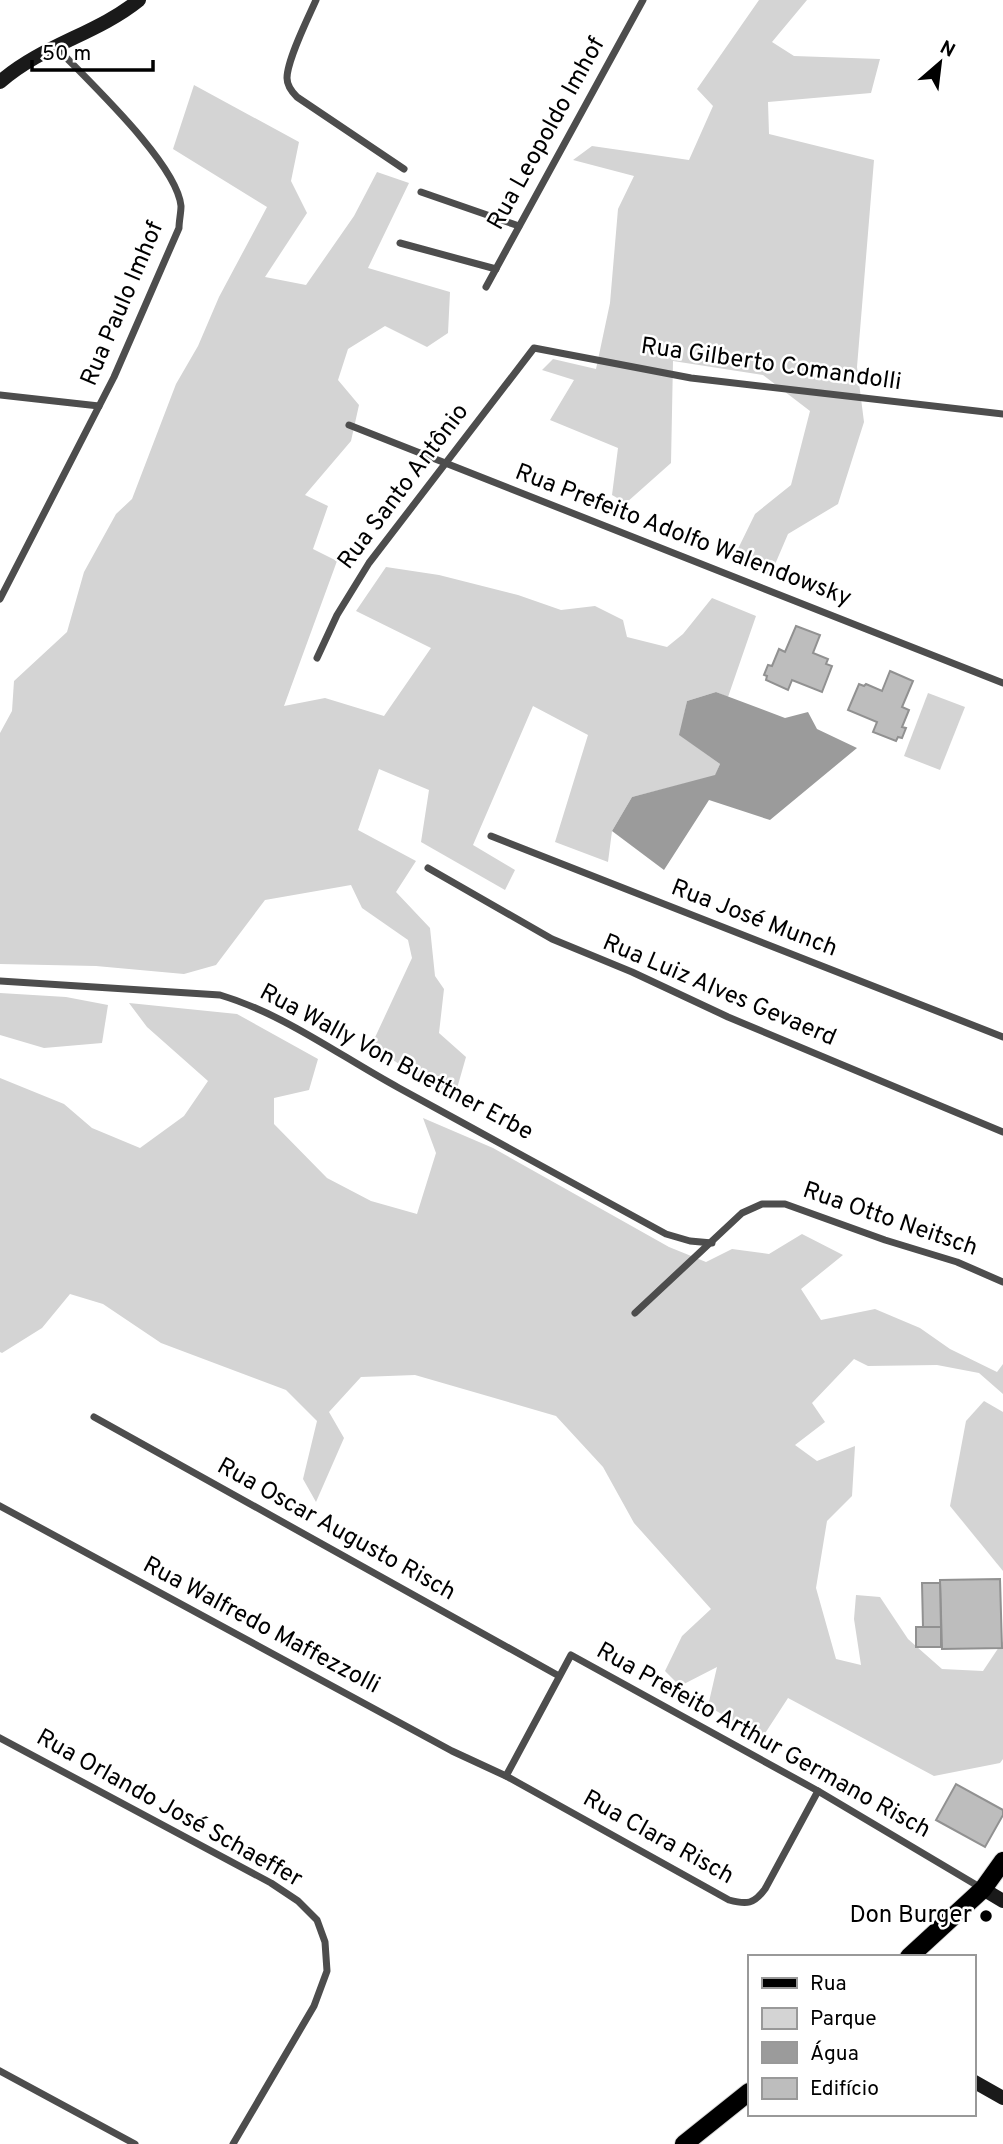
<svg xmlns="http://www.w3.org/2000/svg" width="1003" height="2144" viewBox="0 0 1003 2144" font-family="Overpass,sans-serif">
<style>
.green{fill:#d4d4d4}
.water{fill:#9b9b9b}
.building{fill:#bdbdbd;stroke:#919191;stroke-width:2}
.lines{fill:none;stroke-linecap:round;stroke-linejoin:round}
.primary-casing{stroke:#dbdbdb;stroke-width:20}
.street{stroke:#4d4d4d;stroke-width:7}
.secondary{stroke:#1a1a1a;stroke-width:14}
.primary{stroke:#000;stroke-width:18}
.poi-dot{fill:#000;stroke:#fff;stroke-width:2.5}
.labels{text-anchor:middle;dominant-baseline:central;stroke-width:5;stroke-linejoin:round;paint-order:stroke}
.street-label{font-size:24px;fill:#000;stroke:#fff}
.poi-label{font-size:24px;fill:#000;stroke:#fff;text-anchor:end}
</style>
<rect width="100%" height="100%" fill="#fff"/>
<g class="green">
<polygon points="759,0 807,0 772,42 794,56 880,59 871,93 768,102 769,134 874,160 857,367 864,422 838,504 788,534 770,576 734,557 755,514 791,485 810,411 763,375 673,361 671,463 626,503 612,495 618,448 550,420 574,380 542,370 553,359 596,369 610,303 618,209 634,176 573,160 592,146 689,160 713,106 697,89"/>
<polygon points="194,85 299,142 291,181 307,213 265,277 306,285 354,216 377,172 409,183 368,268 450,292 448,333 427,347 385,326 348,349 338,380 359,405 351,441 305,495 328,506 313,549 337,561 284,706 325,698 384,716 431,648 356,611 386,567 439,575 518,595 561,610 595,606 623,620 627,637 667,647 683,634 712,598 756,616 728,697 716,692 687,701 680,735 720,764 715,776 632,797 612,831 608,862 555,842 588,735 533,706 473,845 515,870 505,890 421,842 429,790 379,769 358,830 416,861 396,892 430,928 435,976 444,989 439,1033 466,1057 454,1099 371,1046 412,958 408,940 362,908 351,885 265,900 216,965 184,974 96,966 0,964 0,733 12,711 14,681 67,632 84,572 116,514 132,499 176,384 198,346 219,297 267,207 173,149"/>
<polygon points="928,693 965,707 940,770 904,756"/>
<polygon points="0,993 66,997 108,1005 102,1043 44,1048 0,1035"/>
<polygon points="129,1003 237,1014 318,1059 309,1090 274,1098 274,1124 327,1178 371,1201 417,1214 436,1153 423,1118 493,1148 669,1247 706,1262 732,1249 769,1254 802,1234 843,1255 801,1289 821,1320 875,1309 920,1328 950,1349 997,1372 1003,1364 1003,1394 979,1373 937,1365 868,1366 854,1359 812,1403 825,1422 795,1445 817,1461 855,1446 852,1496 827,1521 816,1588 836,1659 861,1665 854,1619 856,1595 880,1597 908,1639 942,1669 983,1671 1003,1641 1003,1759 1000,1763 934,1776 788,1698 762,1738 708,1706 717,1667 680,1686 665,1671 682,1636 711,1609 634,1523 603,1467 556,1416 415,1375 361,1377 329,1412 344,1438 316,1502 303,1479 317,1421 286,1390 161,1343 103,1304 70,1294 42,1328 2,1353 0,1352 0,1078 64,1104 92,1128 140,1148 184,1116 208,1081 147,1027"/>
<polygon points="984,1401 1003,1412 1003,1571 950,1506 966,1421"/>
</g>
<polygon class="water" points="716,692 785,718 808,712 817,729 857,748 770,820 709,800 664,870 612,831 632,797 715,775 720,764 679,735 687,701"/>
<g class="building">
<polygon points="796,626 820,635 813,653 828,659 826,664 832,666 822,692 792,680 788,690 766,680 767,676 764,675 768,665 772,666 779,649 785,652"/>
<polygon points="890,671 913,681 902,707 909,710 902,727 906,728 902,738 898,737 896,741 873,732 877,722 848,710 859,684 864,686 866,684 882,691"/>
<polygon points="1000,1579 1002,1648 942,1649 940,1580"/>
<polygon points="922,1583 940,1583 941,1627 923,1627"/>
<rect x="916" y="1627" width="25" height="20"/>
<polygon points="956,1784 1003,1810 1003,1815 985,1847 936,1820"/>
</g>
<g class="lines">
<g class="primary-casing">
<g id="primary">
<polyline points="909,1957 983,1889 1003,1861"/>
<polyline points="684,2144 749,2092"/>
</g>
</g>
<g class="street">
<path d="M316,0C308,18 287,60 287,78C287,86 292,92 297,97L404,169"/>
<polyline points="421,192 519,226"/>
<polyline points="400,243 496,269"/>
<polyline points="486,287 643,0"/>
<polyline points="0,395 99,406"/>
<polyline points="349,425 1003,683"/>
<path d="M0,599L114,377L179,228C179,221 181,213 181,206C177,163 86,79 55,46"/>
<polyline points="317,658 337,615 369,563 534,348 691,378 1003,414"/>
<polyline points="491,836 1003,1037"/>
<polyline points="428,868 552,939 632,972 728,1017 1003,1132"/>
<path d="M0,981L220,995C284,1014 340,1056 399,1088C488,1137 578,1185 666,1234L690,1241L712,1243"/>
<polyline points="635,1313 742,1213 762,1204 785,1204 885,1240 957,1262 1003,1282"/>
<polyline points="94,1417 559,1676"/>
<path d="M0,1506L452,1751L506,1776L729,1900C747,1905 754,1904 765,1889L818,1791"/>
<polyline points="0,1738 271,1883 298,1901 317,1920 325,1942 327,1971 314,2006 233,2144"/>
<polyline points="506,1776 571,1655 818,1791 983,1889"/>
<polyline points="0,2071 135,2144"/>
</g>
<g class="secondary">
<path d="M0,82C42,45 97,34 139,0"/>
<polyline points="983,1889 1003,1901"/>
<polyline points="973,2081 1003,2098"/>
</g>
<use href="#primary" class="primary"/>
</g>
<circle class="poi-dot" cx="986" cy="1916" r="7"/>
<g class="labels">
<g class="street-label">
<text transform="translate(547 134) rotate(-61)">Rua Leopoldo Imhof</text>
<text transform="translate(123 304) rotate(-67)">Rua Paulo Imhof</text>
<text transform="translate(771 365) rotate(8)">Rua Gilberto Comandolli</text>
<text transform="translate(404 487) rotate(-53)">Rua Santo Antônio</text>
<text transform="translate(683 536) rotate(21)">Rua Prefeito Adolfo Walendowsky</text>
<text transform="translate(754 919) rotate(21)">Rua José Munch</text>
<text transform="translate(719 991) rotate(23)">Rua Luiz Alves Gevaerd</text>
<text transform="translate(396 1063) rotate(28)">Rua Wally Von Buettner Erbe</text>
<text transform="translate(890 1220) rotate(19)">Rua Otto Neitsch</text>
<text transform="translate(336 1530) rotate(29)">Rua Oscar Augusto Risch</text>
<text transform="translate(261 1626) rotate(28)">Rua Walfredo Maffezzolli</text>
<text transform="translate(763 1741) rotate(29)">Rua Prefeito Arthur Germano Risch</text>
<text transform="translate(169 1809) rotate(29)">Rua Orlando José Schaeffer</text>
<text transform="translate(658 1838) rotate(29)">Rua Clara Risch</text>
</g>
<g class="poi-label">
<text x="972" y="1916">Don Burger</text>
</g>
</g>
<rect x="748" y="1955" width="228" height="161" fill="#ffffff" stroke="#999999" stroke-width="2"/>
<rect x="762" y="1978" width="35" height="10" fill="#000000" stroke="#999999" stroke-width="2"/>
<text x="810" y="1990" font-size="21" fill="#000000">Rua</text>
<rect x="762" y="2008" width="35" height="21" fill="#d4d4d4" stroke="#999999" stroke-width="2"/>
<text x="810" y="2025" font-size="21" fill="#000000">Parque</text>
<rect x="762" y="2042" width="35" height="21" fill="#9b9b9b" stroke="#999999" stroke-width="2"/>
<text x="810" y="2060" font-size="21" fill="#000000">Água</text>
<rect x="762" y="2078" width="35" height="21" fill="#bdbdbd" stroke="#999999" stroke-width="2"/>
<text x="810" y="2095" font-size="21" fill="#000000">Edifício</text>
<g transform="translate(940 63) rotate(28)" stroke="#ffffff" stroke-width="5" paint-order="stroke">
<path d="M0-5L12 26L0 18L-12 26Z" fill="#000000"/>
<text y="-10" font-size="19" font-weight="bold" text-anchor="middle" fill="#000000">N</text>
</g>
<path d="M32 60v10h121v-10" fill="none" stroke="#000000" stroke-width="3.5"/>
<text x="42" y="60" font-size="21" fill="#000000" stroke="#ffffff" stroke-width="5" paint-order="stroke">50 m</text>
</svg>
